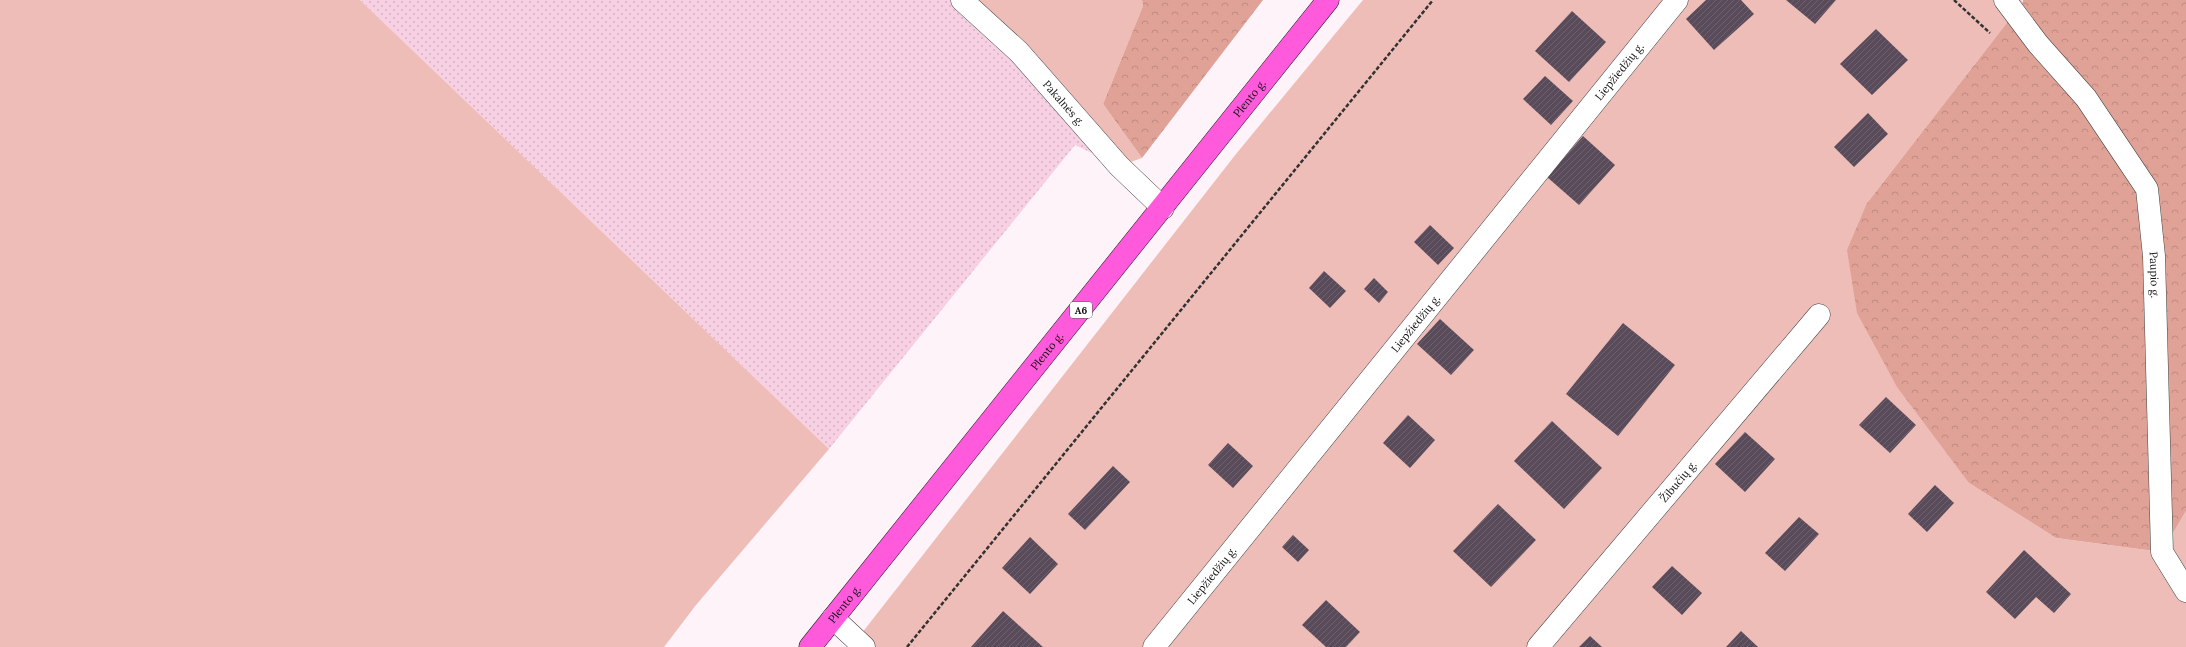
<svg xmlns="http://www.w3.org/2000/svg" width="2186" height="647" viewBox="0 0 2186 647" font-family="Lora,serif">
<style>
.farmland{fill:url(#farmland-dots)}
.green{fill:#eebdb8}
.forest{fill:url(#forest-crowns)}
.building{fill:url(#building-hatch)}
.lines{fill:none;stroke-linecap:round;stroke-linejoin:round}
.minor-casing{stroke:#434343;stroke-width:23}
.trunk-casing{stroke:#212121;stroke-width:23}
.path{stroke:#323232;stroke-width:2.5;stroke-dasharray:4 2;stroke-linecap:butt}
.minor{stroke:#fff;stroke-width:22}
.trunk{stroke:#ff5adb;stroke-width:22}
.labels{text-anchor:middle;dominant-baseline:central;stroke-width:4;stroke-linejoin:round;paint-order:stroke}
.shield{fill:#fff;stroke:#585858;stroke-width:1}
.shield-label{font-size:10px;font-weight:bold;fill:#101010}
.street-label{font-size:11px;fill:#101010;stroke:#fff}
</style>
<defs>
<pattern id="farmland-dots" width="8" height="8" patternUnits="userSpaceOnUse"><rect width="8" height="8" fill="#f8d0e3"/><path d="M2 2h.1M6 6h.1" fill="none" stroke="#d4b2c2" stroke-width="1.8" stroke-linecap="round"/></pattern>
<pattern id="forest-crowns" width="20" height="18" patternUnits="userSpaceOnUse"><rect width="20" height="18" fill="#e0a296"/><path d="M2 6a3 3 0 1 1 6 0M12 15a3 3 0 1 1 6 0" fill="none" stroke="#bf8a80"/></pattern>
<pattern id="building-hatch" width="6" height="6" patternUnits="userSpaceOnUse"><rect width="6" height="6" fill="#5a4b5a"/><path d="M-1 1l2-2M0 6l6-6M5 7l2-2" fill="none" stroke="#6d616d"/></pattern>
</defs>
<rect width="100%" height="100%" fill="#fff3fa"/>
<polygon class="farmland" points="360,0 961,0 1119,166 1075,145 829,449"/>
<g class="green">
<polygon points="0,0 360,0 829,449 696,605 664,647 0,647"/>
<polygon points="961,0 1142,0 1143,6 1103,104 1142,158 1119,166"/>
<polygon points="1363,0 2021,0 2023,2 1867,203 1969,483 2056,538 2162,552 2186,511 2186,647 851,647 1236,154"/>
</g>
<g class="forest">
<polygon points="1142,0 1263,0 1142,158 1103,104 1143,6"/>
<polygon points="2023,0 2186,0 2186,511 2162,552 2056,538 1969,483 1897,387 1857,313 1847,250 1867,203 2023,2"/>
</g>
<g class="building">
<polygon points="1706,0 1741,0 1754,14 1714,50 1686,19"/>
<polygon points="1786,0 1836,0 1815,24"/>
<polygon points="1572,11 1606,42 1569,82 1535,51"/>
<polygon points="1876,29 1908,60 1872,95 1840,64"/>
<polygon points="1545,76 1573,101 1551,125 1523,99"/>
<polygon points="1868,113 1888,134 1854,167 1834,147"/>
<polygon points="1583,136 1615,165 1579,205 1547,177"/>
<polygon points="1430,225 1454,248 1438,265 1414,242"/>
<polygon points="1324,271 1346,291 1330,308 1309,288"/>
<polygon points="1374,278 1388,292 1379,303 1364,289"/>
<polygon points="1440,319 1474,350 1451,375 1417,344"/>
<polygon points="1623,323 1675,365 1618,436 1566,394"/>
<polygon points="1886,397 1916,425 1890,453 1859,425"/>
<polygon points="1408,415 1435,440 1410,468 1383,443"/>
<polygon points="1552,421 1602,468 1564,509 1514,461"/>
<polygon points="1745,432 1775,459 1745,492 1715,464"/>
<polygon points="1228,443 1253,466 1233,488 1208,465"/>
<polygon points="1113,466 1130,482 1085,530 1068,514"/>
<polygon points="1935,485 1954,503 1927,532 1908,514"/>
<polygon points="1498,504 1536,540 1491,587 1453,551"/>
<polygon points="1799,517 1819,534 1785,571 1765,553"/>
<polygon points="1293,535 1309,550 1298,562 1282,547"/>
<polygon points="1030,537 1058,564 1030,594 1002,568"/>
<polygon points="2024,550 2071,594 2054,613 2036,597 2015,619 1986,592"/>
<polygon points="1672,566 1702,593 1682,615 1652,587"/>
<polygon points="1326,600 1360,632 1346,647 1326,647 1302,625"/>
<polygon points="1003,611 1043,647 971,647"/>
<polygon points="1741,631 1758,647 1726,647"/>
<polygon points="1590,636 1602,647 1579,647"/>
</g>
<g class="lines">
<g class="minor-casing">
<g id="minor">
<path id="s1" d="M962,0L1019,52L1119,166L1163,208"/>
<path id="s2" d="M2005,0L2038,44L2086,98L2147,189L2154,256L2162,552L2186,591"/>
<polyline points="833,618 864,647"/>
<path id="s3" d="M1154,647L1677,0"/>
<path id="s4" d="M1538,647L1819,315"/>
</g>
</g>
<g class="trunk-casing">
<g id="trunk">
<path id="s5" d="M810,647L1328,0"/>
</g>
</g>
<g class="path">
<polyline points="1954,0 1990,33"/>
<polyline points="907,647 1433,0"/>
</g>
<use href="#minor" class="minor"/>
<use href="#trunk" class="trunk"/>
</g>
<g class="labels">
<rect class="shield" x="1070" y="302" width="22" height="16" rx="3"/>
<g class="shield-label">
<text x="1081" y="310">A6</text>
</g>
<g class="street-label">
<text stroke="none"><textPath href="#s3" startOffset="740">Liepžiedžių g.</textPath></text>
<text stroke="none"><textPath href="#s5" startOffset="703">Plento g.</textPath></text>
<text stroke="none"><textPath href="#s1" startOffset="145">Pakalnės g.</textPath></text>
<text stroke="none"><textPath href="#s2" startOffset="323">Paupio g.</textPath></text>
<text stroke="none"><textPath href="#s3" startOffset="416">Liepžiedžių g.</textPath></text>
<text stroke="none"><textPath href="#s5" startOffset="379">Plento g.</textPath></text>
<text stroke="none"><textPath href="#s4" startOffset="217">Žibučių g.</textPath></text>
<text stroke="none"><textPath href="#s3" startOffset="92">Liepžiedžių g.</textPath></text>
<text stroke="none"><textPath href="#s5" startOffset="55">Plento g.</textPath></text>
</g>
</g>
</svg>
